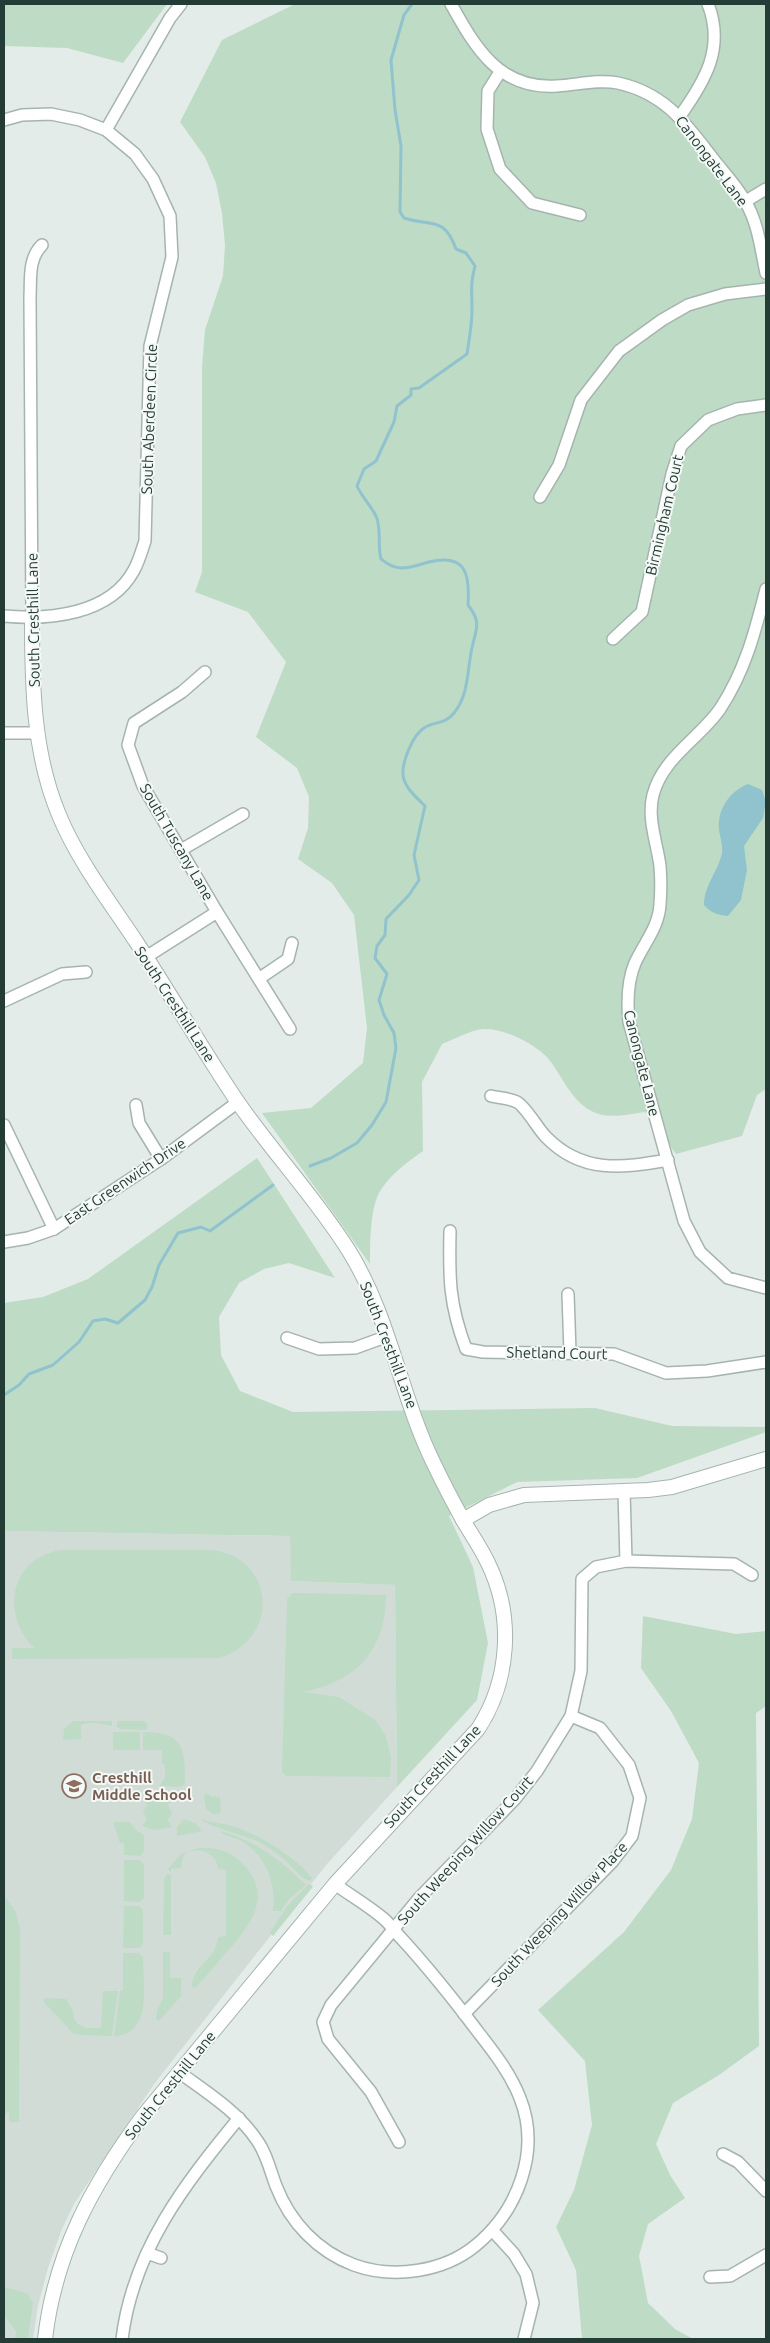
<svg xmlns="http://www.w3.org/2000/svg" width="770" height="2343" viewBox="0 0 770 2343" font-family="Ubuntu,sans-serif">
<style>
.built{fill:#d2dcd7}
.green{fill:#bedbc6}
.water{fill:#90c3cd}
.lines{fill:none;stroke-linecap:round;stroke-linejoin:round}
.stream{stroke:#90c3cd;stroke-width:3}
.minor-casing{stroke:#a6b4af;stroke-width:14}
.tertiary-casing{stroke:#a6b4af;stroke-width:16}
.minor{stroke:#fff;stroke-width:11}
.tertiary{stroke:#fff;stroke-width:14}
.labels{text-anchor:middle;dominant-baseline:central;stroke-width:4;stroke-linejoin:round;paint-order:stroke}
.street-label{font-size:15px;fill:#243c36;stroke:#f4f9f6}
.education-label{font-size:15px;font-weight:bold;fill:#785e54;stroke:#f4f9f6;text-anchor:start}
</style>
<rect width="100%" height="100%" fill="#e3ece8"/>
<polygon class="built" points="4,1531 290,1536 292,1581 395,1585 397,1787 327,1864 154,2084 74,2204 62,2229 48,2268 38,2306 33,2339 4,2339"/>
<g class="green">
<polygon points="4,4 167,4 123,63 67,48 4,46"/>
<path d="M295,4H766V1089L757,1095L742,1136L676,1154L645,1112C630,1114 610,1119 596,1113C574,1105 564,1080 551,1062C539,1045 498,1024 477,1030C465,1033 453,1040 442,1044L422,1082L423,1151C407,1162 390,1175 380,1191C370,1207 370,1245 370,1264L262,1113L311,1108L363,1063L367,1028L354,915L332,883L298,859L308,828L309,797L297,768L256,737L286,662L248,612L195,592L202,572V368L205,330L223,276L225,245L222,213L216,183L205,157L180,122L222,40Z"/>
<polygon points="257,1158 335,1278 289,1263 264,1269 239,1283 219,1317 221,1355 240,1391 293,1412 595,1408 672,1426 766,1427 766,1432 637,1478 517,1482 449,1516 473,1567 488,1643 477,1700 397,1787 395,1585 291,1581 290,1536 4,1531 4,1303 43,1297 88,1279"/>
<path d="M61,1550H209C275,1554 282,1639 219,1658L12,1659V1648H34C0,1614 10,1558 61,1550Z"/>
<path d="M293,1593L386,1595C386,1650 356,1682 303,1692L339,1697L375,1720L386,1736L391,1757L390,1777L286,1776L282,1772L287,1599Z"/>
<polygon points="643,1616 736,1634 766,1631 766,1706 756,1713 759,2046 719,2075 673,2103 656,2144 670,2175 685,2198 648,2224 639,2256 648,2303 675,2329 693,2339 582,2339 576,2270 556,2227 574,2190 592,2125 585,2061 538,2010 624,1932 671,1870 692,1819 699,1763 671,1711 641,1668"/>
<path d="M73,1721H112V1726C100,1724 93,1721 81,1725V1739L63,1740L64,1729Z"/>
<polygon points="117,1721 144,1721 147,1724 147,1730 121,1729 117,1727"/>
<rect x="113" y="1732" width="27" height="18"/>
<path d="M143,1732C184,1732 185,1748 185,1783L181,1787L159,1786L165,1778V1764H162V1750H143Z"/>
<polygon points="206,1793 212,1797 213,1796 220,1797 221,1811 219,1814 213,1814 206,1809 204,1796"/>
<polygon points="149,1796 163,1796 172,1799 168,1805 172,1813 168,1820 172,1827 154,1830 142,1826 147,1820 143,1812 147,1805 142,1799"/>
<polygon points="184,1819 195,1823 202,1831 177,1836 177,1827"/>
<path d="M201,1819C212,1823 224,1823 235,1827C258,1834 298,1859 312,1878L310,1881C301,1879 293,1867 286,1861C277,1853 268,1847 257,1841C246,1836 204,1825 201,1819Z"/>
<polygon points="113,1822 130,1822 136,1830 144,1835 144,1851 140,1856 124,1855 124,1843 120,1843"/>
<path d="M220,1831C255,1840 281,1861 306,1885L288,1900L281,1911H273C277,1883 265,1854 240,1840C234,1837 222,1835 220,1831Z"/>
<path d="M199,1848C215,1847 229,1851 241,1862C277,1897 247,1930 222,1957C214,1967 204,1980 194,1988L192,1986C192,1966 218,1958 218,1937L226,1936V1870L218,1869C217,1853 198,1845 185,1854L182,1860L181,1868L171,1869V1873L168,1869L181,1854Z"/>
<polygon points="124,1860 139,1860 144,1864 144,1898 139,1902 124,1901"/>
<polygon points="168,1874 171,1875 171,1935 163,1935 164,1883 165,1876"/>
<polygon points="309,1884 313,1886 311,1889 273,1936 270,1933 287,1906"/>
<polygon points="4,1895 16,1912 20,1929 19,2122 9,2122 9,2111 4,2115"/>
<polygon points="124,1906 139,1906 143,1910 143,1944 139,1948 123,1948"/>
<polygon points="163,1952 170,1952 170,1978 181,1978 181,1996 159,2021 156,2019 157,2011 163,1998"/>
<path d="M123,1953H139L143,1957C143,1984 153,2035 114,2036L120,1991L123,1990Z"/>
<polygon points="103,1991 118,1991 112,2036 80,2035 73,2033 44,2002 44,1998 66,1999 72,2009 74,2019 78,2024 86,2028 101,2028"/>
<polygon points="4,2287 27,2293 33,2303 28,2339 15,2339 16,2331 4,2316"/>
</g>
<path class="water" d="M748,784L762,790L766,802L763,818L744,846L747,870L741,900L728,916C718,915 711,913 704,905C704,885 718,872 722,853C723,846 720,837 719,830C717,809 730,791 748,784Z"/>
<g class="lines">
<g class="stream">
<path d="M310,1166L331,1158L357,1143L372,1125L386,1102L396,1048L394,1033L384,1015L379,1000L387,974L375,958L377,946L385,935L386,919L409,895L419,880L414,855L425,806C417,798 404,787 403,775C402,761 413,735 424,728C434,721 445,725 454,713C469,695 467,670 472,648C476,628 482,623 468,605C470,574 466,553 429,562C421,564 411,568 402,568C393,568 388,564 381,559C377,545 382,530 376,516C371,506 362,497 357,486L364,469L376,461L394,422L397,406L411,395V389L419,388L467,354C469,340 472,325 472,310C472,292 470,284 475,266L466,253L456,249C444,216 432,227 404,218L400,212L401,146L395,110L391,60L404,15L412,4"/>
<polyline points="4,1395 19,1385 29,1374 53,1365 79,1342 93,1321 105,1319 118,1323 145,1300 152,1287 159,1265 178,1233 201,1227 210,1231 273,1185"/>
</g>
<g class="minor-casing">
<g id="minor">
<path d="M451,4C475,47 499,90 557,86C577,85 598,79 618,83C668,94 688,127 718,165C727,176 738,188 745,201C758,222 761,250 766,273"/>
<polyline points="500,72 488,91 487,129 500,169 532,203 580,215"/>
<path d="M680,116C705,81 725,48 708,4"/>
<path d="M4,120L22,115L51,114L80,120L106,130L135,154L153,179L170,216L172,257L150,346L145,541C142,550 139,561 134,570C110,615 49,620 4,616"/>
<polyline points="106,130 170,18 181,4"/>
<polyline points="746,201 766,189"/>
<polyline points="540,497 559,465 581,400 619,351 662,320 688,305 725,294 766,289"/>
<path d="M766,589C755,632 745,671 720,709C699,739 663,757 653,795C647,818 657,843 660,866C661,878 661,892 660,904C659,927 644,943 635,963C627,982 627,1002 629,1022L684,1221L700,1252L728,1278L766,1288"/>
<path d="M32,619L30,297C31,278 28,259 42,245"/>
<polyline points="613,639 642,612 672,474 681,446 708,420 737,409 766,405"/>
<polyline points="205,672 182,692 134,723 128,745 143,786 217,912 290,1029"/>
<polyline points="4,733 37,733"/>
<polyline points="181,850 243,814"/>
<polyline points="146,957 217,912"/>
<polyline points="260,978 288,959 292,943"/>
<polyline points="4,1001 62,974 86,972"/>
<path d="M491,1096C499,1098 509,1098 517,1102C526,1107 538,1129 546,1137C582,1174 622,1168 668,1160"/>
<polyline points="136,1105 139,1123 161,1159"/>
<polyline points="4,1125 54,1229"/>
<path d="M450,1231C449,1278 449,1304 466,1349L483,1352L614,1354L666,1373L707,1371L766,1362"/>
<polyline points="4,1242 28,1238 54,1229 161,1159 238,1102"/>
<polyline points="568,1294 570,1352"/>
<polyline points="287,1338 319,1349 355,1348 388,1336"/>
<polyline points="624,1491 626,1561"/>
<polyline points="464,2014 613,1861 632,1836 640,1798 629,1765 600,1728 571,1716"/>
<path d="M179,2072C206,2092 237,2111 256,2139C266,2152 270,2170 276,2186C290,2222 317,2251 354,2265C393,2279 443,2272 475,2246C518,2211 541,2151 520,2098C508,2067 485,2042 466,2016C445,1989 424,1963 401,1938C395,1932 390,1924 384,1919C369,1906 351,1896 335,1884"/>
<polyline points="399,2142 371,2092 328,2039 323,2022 331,2005 420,1897 515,1799 537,1771 571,1716 581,1671 582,1579 596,1567 626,1561 734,1564 752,1575"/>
<polyline points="723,2154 738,2162 766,2191"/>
<polyline points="493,2231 514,2254 526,2274 533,2303 524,2339"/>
<polyline points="147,2253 161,2258"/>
<polyline points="710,2277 730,2276 766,2255"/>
<path d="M122,2339C133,2250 184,2185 239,2118"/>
</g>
</g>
<g class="tertiary-casing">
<g id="tertiary">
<path d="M32,619C32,685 33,753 59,815C78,861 110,902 137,943C171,995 202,1049 237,1101C272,1152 316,1198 349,1251C390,1317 400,1395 434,1464C443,1483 453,1502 463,1520C471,1534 481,1548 488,1563C514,1616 510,1680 478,1729L335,1884L143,2116C92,2185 55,2253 45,2339"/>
<polyline points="463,1520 489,1505 524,1495 648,1490 672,1487 766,1459"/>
</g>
</g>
<use href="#minor" class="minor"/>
<use href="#tertiary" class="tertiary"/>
</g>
<defs>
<g id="school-ring" transform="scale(1.25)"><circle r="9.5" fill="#f4f9f6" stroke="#8d6e63" stroke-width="1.5"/><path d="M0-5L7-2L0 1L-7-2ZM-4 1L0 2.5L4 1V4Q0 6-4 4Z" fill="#8d6e63"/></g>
</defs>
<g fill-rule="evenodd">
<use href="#school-ring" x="74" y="1786"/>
</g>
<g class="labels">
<g class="street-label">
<text transform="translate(712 161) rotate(53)">Canongate Lane</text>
<text transform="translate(149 419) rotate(-88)">South Aberdeen Circle</text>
<text transform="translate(664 515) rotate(-77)">Birmingham Court</text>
<text transform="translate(33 620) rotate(-91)">South Cresthill Lane</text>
<text transform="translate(177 842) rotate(60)">South Tuscany Lane</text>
<text transform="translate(175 1004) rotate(57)">South Cresthill Lane</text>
<text transform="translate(642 1063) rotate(76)">Canongate Lane</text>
<text transform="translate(125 1181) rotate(-34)">East Greenwich Drive</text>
<text transform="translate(389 1345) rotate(69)">South Cresthill Lane</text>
<text transform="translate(557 1353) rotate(1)">Shetland Court</text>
<text transform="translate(432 1776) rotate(-47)">South Cresthill Lane</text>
<text transform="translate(465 1850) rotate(-48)">South Weeping Willow Court</text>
<text transform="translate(559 1914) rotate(-47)">South Weeping Willow Place</text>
<text transform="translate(170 2085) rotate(-51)">South Cresthill Lane</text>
</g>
<g class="education-label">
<text x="92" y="1777">Cresthill<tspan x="92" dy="17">Middle School</tspan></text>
</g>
</g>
<rect width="770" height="2343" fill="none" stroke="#243c36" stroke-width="10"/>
</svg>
